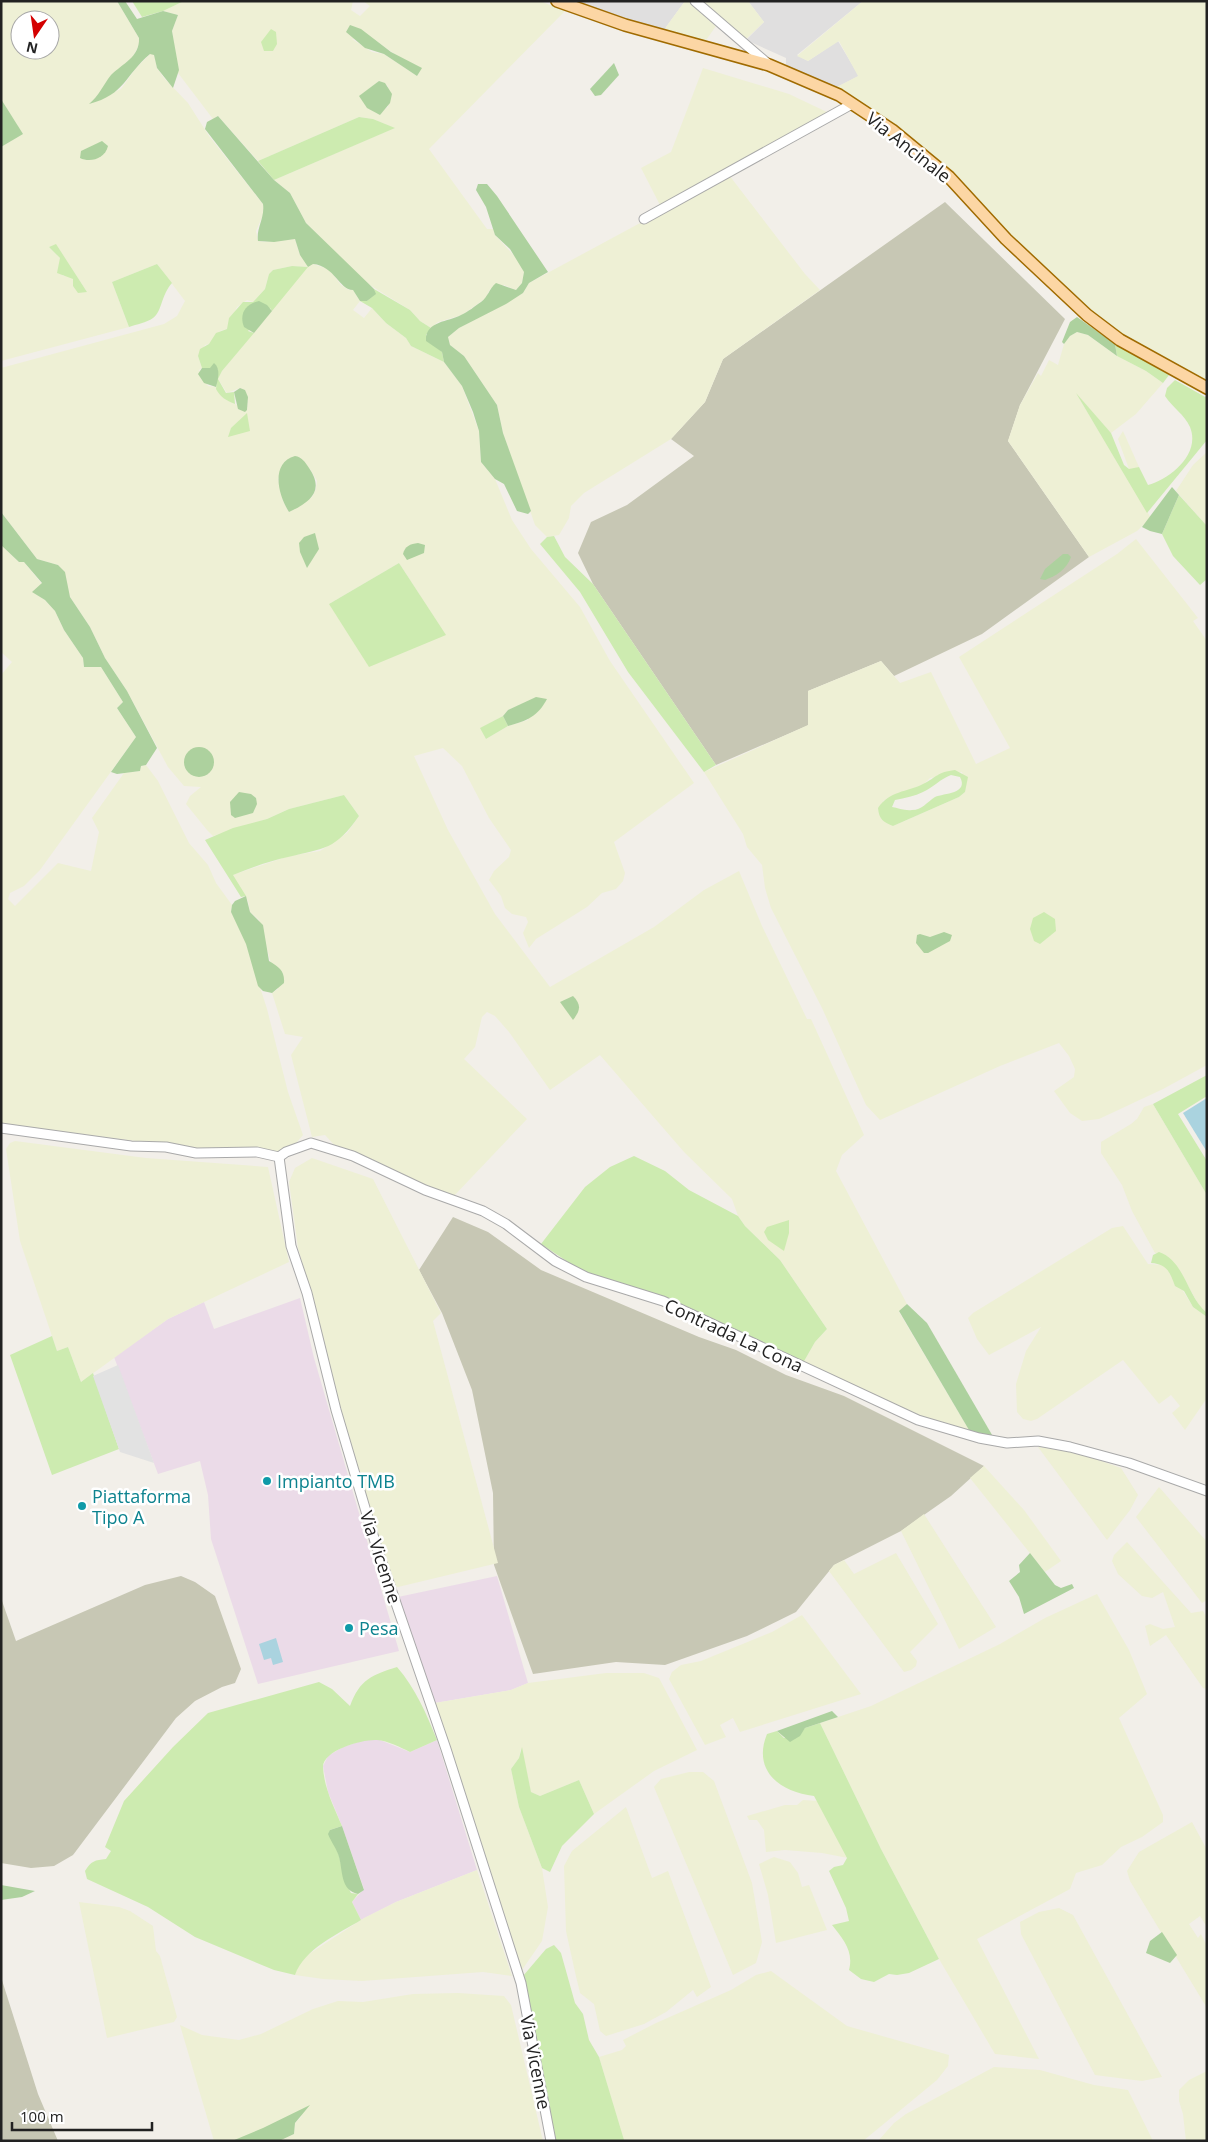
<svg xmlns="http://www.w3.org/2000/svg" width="1208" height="2142" viewBox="0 0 1208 2142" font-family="'Open Sans',sans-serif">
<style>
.residential{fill:#e0dfdf}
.industrial{fill:#ebdbe8}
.construction{fill:#c7c7b4}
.farmland{fill:#eef0d5;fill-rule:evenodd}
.grass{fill:#cdebb0;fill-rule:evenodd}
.forest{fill:#add19e}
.parking{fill:#e2e2e2}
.water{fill:#aad3df}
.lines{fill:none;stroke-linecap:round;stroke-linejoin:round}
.minor-casing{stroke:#a9a9a9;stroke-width:11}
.major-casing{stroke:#a06b00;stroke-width:14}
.minor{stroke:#fff;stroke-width:9}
.major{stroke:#fcd6a4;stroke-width:11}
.culture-dot{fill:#0f9aa8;stroke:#fff;stroke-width:2}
.labels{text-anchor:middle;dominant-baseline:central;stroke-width:5;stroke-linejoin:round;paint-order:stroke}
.street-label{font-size:18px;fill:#222;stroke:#fff}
.culture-label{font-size:18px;fill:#0d838f;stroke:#fff;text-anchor:start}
</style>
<rect width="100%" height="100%" fill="#f2efe9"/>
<g class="residential">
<polygon points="571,1 685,1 666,27 665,33"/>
<polygon points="748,1 863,1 797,55 808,61 838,41 859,76 833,89 786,68 786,58 746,40 764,22"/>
</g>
<g class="industrial">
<polygon points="300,1298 314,1358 399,1651 258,1684 211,1539 208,1495 200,1461 158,1474 114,1357 168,1319 204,1302 214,1329"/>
<polygon points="497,1576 528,1683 511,1690 435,1703 398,1597"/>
<polygon points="367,1739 380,1740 410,1752 437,1740 477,1870 396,1902 361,1920 352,1902 364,1889 342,1826 328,1792 323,1766 328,1756 343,1747"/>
</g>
<g class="construction">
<polygon points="945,202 1065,319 1020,405 1008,441 1089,557 982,634 894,676 881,661 808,691 809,725 716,765 593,584 578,553 591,522 627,505 694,456 671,439 705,402 723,359"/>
<polygon points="453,1217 488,1232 541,1270 699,1337 736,1350 786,1375 844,1396 984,1466 951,1496 901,1531 834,1565 796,1612 747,1636 665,1665 616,1662 533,1674 494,1565 493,1493 472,1390 442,1313 419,1270"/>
<polygon points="181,1576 195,1582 215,1596 241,1669 235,1683 222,1687 195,1701 176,1718 73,1855 54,1866 31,1868 1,1863 1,1598 16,1641 145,1585"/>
<polygon points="1,1977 38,2094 58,2141 1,2141"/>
</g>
<g class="farmland">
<path d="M1,1H117L139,38V45L131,60L112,75L97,98L90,103L121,89L136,68L150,54H154L157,68L164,78L188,103L209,136L263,204L264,213L256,231L258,241L265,242L295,239L300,255L313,264L329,269L341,285L349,290H353L360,301L353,310L364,318L372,308L386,323L406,338L411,346L444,362L462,386L479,431L481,462L495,479L512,520L531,549L580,607L610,661L694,783L614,842L625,873L623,881L616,889L602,893L587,907L536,939L529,948L523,933L528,922L526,917L512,914L505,908L501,896L489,880L494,871L509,857L511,850L489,818L462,766L443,748L414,756L448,830L495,914L550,987L654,927L704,890L739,871L762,926L807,1019H811L864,1135L842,1155L836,1171L907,1304L899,1312L969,1430L980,1436L921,1420L803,1363L815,1342L827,1329L780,1260L745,1226L738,1216L732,1199L684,1152L600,1055L550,1090L509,1032L495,1016L487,1012L482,1017L475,1047L464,1059L527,1119L452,1198L337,1148L325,1135L312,1137L291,1055L303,1037L285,1034L272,993L278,989L259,920L250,912L248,901L232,875L289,856L320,851L347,833L359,816L344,795L289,809L267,819L213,836L207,830L186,804L190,796L201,787L184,786L168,767L127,691L105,658L90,627L70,597L67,587L66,577L58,565L37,559L1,512V368L164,324L177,316L185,301L157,264L112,282L129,327L1,361V147L22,134L1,99ZM20,20H50V50H20ZM56,245L87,292L73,286V279L69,276H63L60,258L49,247ZM292,266L307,267L222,371L218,379L227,393L240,388L248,397L247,410L225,399L216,387L208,386L199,370L202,368L198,356L205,345L209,344L220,331L227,329L237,307L247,300L253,302L265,289L269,274L273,270ZM310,469L317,481L316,489L312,497L289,512L283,501L278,478ZM399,563L421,597L329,604ZM527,702L528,720L508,726L486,739L481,728L503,716L508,710Z"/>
<path d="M184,1H353L351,10L360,16L370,6L363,1H540L565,11L429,149L487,229H493L495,235L520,262L524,272L522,283L516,290L504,285L490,289L486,298L462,315L438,322L431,328L420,321L410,310L365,282L306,223L290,193L274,180L394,128L373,119L359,117L258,161L218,116L213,119L178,73L172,31L178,15L163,11ZM352,39L376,41L399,57L421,68L417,76L384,54L372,52ZM379,81L388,86V107L383,110L360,97Z"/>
<polygon points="685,1 688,1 716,26 704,43 665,33 666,27"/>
<polygon points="697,1 748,1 764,22 743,42"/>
<polygon points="863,1 1207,1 1207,384 1123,337 1089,312 949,177 833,89 858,76 839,41 808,61 797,56"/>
<polygon points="703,68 789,94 829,113 660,205 641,168 671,152"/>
<polygon points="729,175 805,274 820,290 723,359 705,402 671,439 584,493 571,506 569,518 559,535 547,537 535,525 503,433 497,405 464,356 450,345 448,337 459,328 523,293 529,283"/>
<polygon points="1077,332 1088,335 1117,356 1146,371 1163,383 1136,414 1111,433 1079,398 1151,518 1137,531 1089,557 1008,441 1020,405 1038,373 1041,376 1049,360 1058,365 1064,344 1070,336"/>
<polygon points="1123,431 1139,467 1134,469 1129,469 1118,439"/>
<polygon points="1207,452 1207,526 1176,491 1193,465"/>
<path d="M1136,539L1198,618L1193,621L1207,641V1065L1163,1089L1099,1119L1082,1121L1070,1113L1054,1091L1074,1077L1075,1069L1069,1056L1059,1043L1000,1066L880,1120L866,1105L822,1008L771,908L765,888L762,865L747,847L743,834L704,772L808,725V691L881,661L900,683L931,672L976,764L1010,748L959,657L1117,554ZM962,772L965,792L959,797L893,826L883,801L924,784L930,778Z"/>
<polygon points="1,545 19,562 24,562 42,584 33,592 45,600 55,611 64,630 83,658 84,667 101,667 123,702 117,708 136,737 40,870 24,886 10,893 8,899 15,906 58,863 91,871 99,832 92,818 124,773 140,771 141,766 146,765 158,781 189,843 208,865 216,883 232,905 231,912 244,937 267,1009 288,1092 303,1135 291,1149 277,1153 253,1149 200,1149 1,1124 1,675 12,662 1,652"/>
<polygon points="1153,1104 1207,1195 1207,1313 1200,1307 1178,1268 1167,1256 1155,1253 1132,1211 1122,1185 1101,1153 1101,1142 1131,1124 1137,1119 1144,1107"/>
<polygon points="15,1141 146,1158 268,1167 289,1262 168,1319 81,1382 68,1347 57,1351 20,1241 6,1149 10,1143"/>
<polygon points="312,1158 373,1179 441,1313 433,1321 498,1563 394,1588 349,1444 320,1325 298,1248 289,1182 295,1168"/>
<polygon points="1123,1226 1148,1264 1163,1265 1170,1270 1193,1307 1207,1317 1207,1398 1185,1430 1172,1413 1180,1406 1171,1395 1159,1404 1123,1360 1037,1419 1031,1421 1023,1419 1017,1412 1016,1384 1026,1351 1041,1327 989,1355 977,1339 968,1318 973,1313 1112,1228"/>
<polygon points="1038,1447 1079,1453 1121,1468 1138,1495 1130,1510 1107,1540"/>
<polygon points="984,1466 1024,1510 1061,1561 1045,1572 970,1478"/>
<polygon points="1159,1487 1207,1542 1207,1600 1202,1603 1136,1517"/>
<polygon points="924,1514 996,1627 959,1649 901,1531"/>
<polygon points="1127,1542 1191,1613 1203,1611 1207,1618 1207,1689 1203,1688 1166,1635 1150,1646 1145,1626 1150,1624 1163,1629 1175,1627 1163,1592 1152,1598 1142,1596 1118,1574 1112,1561 1114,1555"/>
<polygon points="896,1553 938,1624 910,1652 917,1661 916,1666 911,1670 904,1672 829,1571 834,1565 844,1560 854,1574"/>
<polygon points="1097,1594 1129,1650 1147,1694 1119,1718 1163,1815 1163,1822 1142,1837 1121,1847 1102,1865 1076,1873 1070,1889 977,1939 1039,2059 995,2054 939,1959 881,1849 820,1723 871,1706 1000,1644 1045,1618"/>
<polygon points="802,1615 861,1694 740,1732 733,1718 720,1725 726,1737 705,1745 669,1679 672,1672 681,1665 701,1661 772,1632"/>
<polygon points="606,1673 644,1673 659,1678 697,1750 654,1771 594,1814 579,1780 540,1796 531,1792 521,1748 519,1758 511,1769 519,1807 542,1868 548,1907 542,1941 522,1970 435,1703 511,1690 528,1683"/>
<polygon points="689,1772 703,1772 714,1781 752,1883 762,1942 756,1963 733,1975 654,1787 661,1779"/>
<polygon points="803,1800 818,1801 848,1858 822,1853 785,1850 766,1852 764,1830 757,1820 749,1820 747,1816 785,1805 797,1805"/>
<polygon points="626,1807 652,1878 668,1871 711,1987 697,1997 693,1990 666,2012 644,2024 606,2036 600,2031 594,2004 580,1993 575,1972 566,1931 564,1866 572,1851"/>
<polygon points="1192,1822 1207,1850 1207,1927 1200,1916 1189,1924 1198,1938 1201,1934 1207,1946 1207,2008 1130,1881 1127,1871 1139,1852"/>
<polygon points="774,1857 790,1862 798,1873 802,1887 809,1885 827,1930 776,1943 768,1895 759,1864"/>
<polygon points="477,1870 512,1976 483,1972 362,1981 323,1979 295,1975 298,1964 309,1954 364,1918 396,1902"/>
<polygon points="79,1902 119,1907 130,1911 153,1926 156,1951 160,1956 177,2017 174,2022 107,2038"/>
<polygon points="1059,1908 1073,1915 1162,2077 1142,2081 1095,2075 1021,1934 1020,1922 1039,1912"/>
<polygon points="771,1971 847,2026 949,2055 948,2066 937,2080 863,2141 621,2141 623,2140 599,2057 622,2050 626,2046 623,2040 656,2023 731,1990 756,1975"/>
<polygon points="458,1993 504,1996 511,2005 543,2141 279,2141 294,2134 295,2123 302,2116 232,2141 214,2141 180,2025 202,2035 239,2040 261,2034 313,2009 338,2001 363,2002 413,1994"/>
<polygon points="994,2067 1040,2070 1094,2085 1128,2090 1153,2141 878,2141 894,2123 906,2114"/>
<polygon points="1207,2071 1207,2141 1186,2141 1183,2114 1179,2101 1179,2090 1189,2080"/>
</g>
<g class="grass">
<polygon points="132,1 184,1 163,11 142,17"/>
<polygon points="271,29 276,32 277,44 273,51 264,51 261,42"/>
<polygon points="359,117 373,119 395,128 274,180 258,161"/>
<polygon points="56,244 87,292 78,293 73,286 73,279 57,273 60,258 49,247"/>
<path d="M157,264L172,283C161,295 162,312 153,318C146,323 137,324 129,327L112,282Z"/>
<path d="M292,266L308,267L272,311L270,308L248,331L254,333L222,371L218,379L226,393L234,392L235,404C227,401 220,397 216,389L218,369L202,368L198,356L200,349L209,344L216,333L227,329L229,318L243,302H253L265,289L269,274L273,270Z"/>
<polygon points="374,289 410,310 420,321 431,328 426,335 442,352 444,362 411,346 406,338 386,323 372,308 360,301 367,301 375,294"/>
<polygon points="1115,344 1169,375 1163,383 1146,371 1117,356"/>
<path d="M1175,380L1207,398V440L1147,513L1076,393L1111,433L1124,465L1129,469L1139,467L1148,485C1170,479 1201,454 1190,427C1185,415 1172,407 1165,396L1167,388Z"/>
<polygon points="247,413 250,431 228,437 231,428"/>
<polygon points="1179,495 1207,526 1207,579 1200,585 1173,556 1162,534"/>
<polygon points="554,536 565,557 593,584 716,765 704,772 628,672 580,592 540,544 547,537"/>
<polygon points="399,563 446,635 369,667 329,604"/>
<polygon points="503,716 508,726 486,739 480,728"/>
<path d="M955,770L968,777L965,792L959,797L893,826C883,822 879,819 878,808C889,791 907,792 923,784C937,777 937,772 955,770ZM951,775L960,777C969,794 944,793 935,797C927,802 922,810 912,810C905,811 898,808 892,807L895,800C905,798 915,796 923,792C934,787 940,779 951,775Z"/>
<path d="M344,795L359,816C335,850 325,848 288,857C269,861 251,868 233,875L246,896L241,897L205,840L233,828L267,819L289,809Z"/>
<polygon points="1044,912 1055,919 1056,931 1040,944 1034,941 1030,929 1033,918"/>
<polygon points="1207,1075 1207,1096 1178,1114 1207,1161 1207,1195 1153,1104"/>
<polygon points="634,1156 665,1171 689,1190 738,1216 745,1226 780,1260 827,1329 815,1342 803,1363 583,1272 541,1244 585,1187 610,1167"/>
<polygon points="789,1220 789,1233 784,1251 768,1240 764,1232 767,1227"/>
<path d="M1159,1252C1185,1261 1187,1297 1207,1313V1317L1193,1307L1184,1291L1175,1286C1170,1272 1167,1264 1151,1263L1153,1255Z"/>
<polygon points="52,1336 57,1351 68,1347 81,1382 93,1373 119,1449 52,1475 10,1355"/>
<path d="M397,1667C416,1689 426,1713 437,1740L410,1752C400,1747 388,1741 377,1740C363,1739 323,1750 323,1767C324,1788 334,1807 342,1826L330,1830C332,1840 336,1846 339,1856C343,1870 343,1878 351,1893L358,1894L352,1902L361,1920C338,1934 304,1949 295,1975L274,1970L195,1937L148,1907L87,1879L85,1871C91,1861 95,1860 106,1859L111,1851L105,1847L124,1801L173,1747L208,1713L319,1682L332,1689L350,1706C360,1679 372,1675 397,1667Z"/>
<path d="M820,1723L881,1849L939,1959L909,1973L897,1975L889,1974L874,1982L861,1979L849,1970C854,1951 843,1939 832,1925L849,1921L846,1908L829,1871L834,1867L843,1865L847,1858L814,1796C780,1792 752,1771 767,1734L777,1731L784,1738H796L805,1728Z"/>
<polygon points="522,1747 531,1792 540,1796 579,1780 594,1814 562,1846 550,1872 542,1868 519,1807 511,1769 519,1758"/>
<polygon points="554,1945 561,1953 575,2003 583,2014 589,2040 599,2057 624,2140 621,2141 555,2141 523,1976 546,1949"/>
</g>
<g class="forest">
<path d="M117,1H125L137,19L163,11L178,15L172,31L179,70L173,88L157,68L154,55L150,54C124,76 126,94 89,104C99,96 103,85 111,75C122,64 140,57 139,38Z"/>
<polygon points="350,25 361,29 391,52 422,68 417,76 384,54 365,48 346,32"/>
<polygon points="614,63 619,75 601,95 595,96 590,89"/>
<polygon points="379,81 385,83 392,94 390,103 380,115 367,108 359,96"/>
<polygon points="1,99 23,134 1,147"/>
<path d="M218,116L274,180L290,193L306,223L374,289L376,294L367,301H360L353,290C339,290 335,266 313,264L308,267L300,255L295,239L274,242L258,241C256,228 265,218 263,204L205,129L207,122Z"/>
<path d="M102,141L108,146C105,159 90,163 80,158L81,151Z"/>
<path d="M478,184H487L497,196L548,272L529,283L523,293L506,304L459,328L448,337L450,345L464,356L497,405L503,433L531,511L528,514L517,511L504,484L495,479L481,462L479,431L473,412L462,386L444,362L442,352L426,341C425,321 448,322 461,315C468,312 475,306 481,302C488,297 489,289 496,283L516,290L522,283L524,272L510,249L495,235L486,207L476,190Z"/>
<path d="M259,301L267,305L272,311L254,333L244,327C239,314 245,304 259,301Z"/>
<polygon points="1077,317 1115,344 1117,356 1088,335 1077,332 1070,336 1064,344 1062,342 1070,322"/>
<path d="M214,363C221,368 218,380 216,387L204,383L198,374L202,368H210Z"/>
<polygon points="240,388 245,390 248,397 247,410 245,412 238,409 234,392"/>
<path d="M295,456C302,457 305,462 309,468C325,491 310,502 289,512C278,495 270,463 295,456Z"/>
<polygon points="1172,487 1179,495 1162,534 1150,531 1142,527"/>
<polygon points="1,512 37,559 58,565 65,572 70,597 90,627 105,658 127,691 157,748 146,765 141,766 140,771 117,774 111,772 136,737 117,708 123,702 101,667 84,667 83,658 64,630 55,611 45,600 32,592 42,583 24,562 19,562 1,545"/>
<polygon points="315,533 319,549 307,568 300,552 299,543 304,537"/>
<path d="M418,543L425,545L424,553L407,560L403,554C405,546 410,544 418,543Z"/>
<path d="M1063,554H1068L1071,557C1067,569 1056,576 1045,580L1040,579L1045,569Z"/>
<path d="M536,697L547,699C538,716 527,721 508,726L503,716L508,710Z"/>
<circle cx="199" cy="762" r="15"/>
<polygon points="239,792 251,794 256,798 257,804 253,813 235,818 231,815 230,802"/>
<path d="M246,896L250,912L263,925L269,961C279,967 285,971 284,983L272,993L263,991L258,986L246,944L231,912L232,905L235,901Z"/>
<polygon points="944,932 952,935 950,941 928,953 924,953 916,943 917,935 920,934 930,937"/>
<path d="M573,996C582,1005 580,1011 573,1020L560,1002Z"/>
<polygon points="907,1304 927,1323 995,1440 980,1436 969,1430 899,1311"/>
<polygon points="1030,1553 1055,1585 1061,1588 1072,1584 1074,1588 1024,1614 1019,1597 1009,1581 1020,1572 1019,1565"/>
<polygon points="832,1711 838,1717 805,1728 800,1736 790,1742 777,1731"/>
<path d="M342,1826L364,1890L358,1894C340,1890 343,1871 339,1857C337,1849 331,1842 328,1834L330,1830Z"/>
<polygon points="1,1885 35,1891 22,1897 1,1900"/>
<polygon points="1162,1932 1177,1955 1170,1963 1146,1953 1150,1941"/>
<polygon points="310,2105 295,2123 294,2134 279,2141 232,2141 263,2128"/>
</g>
<polygon class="parking" points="118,1365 154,1463 120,1452 93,1376"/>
<g class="water">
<polygon points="1207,1098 1207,1152 1183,1113"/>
<polygon points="276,1638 283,1662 273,1665 271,1658 264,1660 259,1644"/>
</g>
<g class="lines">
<g class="minor-casing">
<g id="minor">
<polyline points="695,1 767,63"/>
<polyline points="644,219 852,104"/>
<polyline points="1,1128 131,1146 166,1147 196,1153 257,1152 279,1157"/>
<polyline points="279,1157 291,1246 307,1293 336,1410 376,1545 446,1749 521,1983 551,2141"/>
<polyline points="279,1157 286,1152 311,1143 353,1156 425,1190 483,1211 506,1224 555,1261 586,1277 663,1301 918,1420 979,1438 1007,1443 1038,1441 1070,1447 1129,1463 1207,1491"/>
</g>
</g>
<g class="major-casing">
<polyline id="major" points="557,1 625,25 769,65 839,95 892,130 949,177 1006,239 1087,315 1120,340 1207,388"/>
</g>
<use href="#minor" class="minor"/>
<use href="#major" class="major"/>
</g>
<g class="culture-dot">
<circle cx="267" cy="1481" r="5"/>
<circle cx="82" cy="1506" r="5"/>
<circle cx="349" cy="1628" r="5"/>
</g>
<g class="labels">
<g class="street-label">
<text transform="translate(909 147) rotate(38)">Via Ancinale</text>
<text transform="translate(734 1335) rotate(25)">Contrada La Cona</text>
<text transform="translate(381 1557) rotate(72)">Via Vicenne</text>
<text transform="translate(536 2062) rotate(79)">Via Vicenne</text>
</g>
<g class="culture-label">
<text x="277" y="1481">Impianto TMB</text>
<text x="92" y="1496">Piattaforma<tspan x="92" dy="21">Tipo A</tspan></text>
<text x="359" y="1628">Pesa</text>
</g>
</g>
<rect width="1208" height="2142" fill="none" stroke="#222222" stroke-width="5"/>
<g transform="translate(35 35) rotate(193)"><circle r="24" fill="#ffffff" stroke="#a7a7a7"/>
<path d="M0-4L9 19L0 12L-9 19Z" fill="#d40000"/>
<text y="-8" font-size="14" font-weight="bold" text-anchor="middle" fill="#222222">N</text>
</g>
<path d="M12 2122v8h140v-8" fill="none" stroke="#222222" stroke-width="2.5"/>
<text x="20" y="2122" font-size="15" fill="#222222" stroke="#ffffff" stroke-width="4" paint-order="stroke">100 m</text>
</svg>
